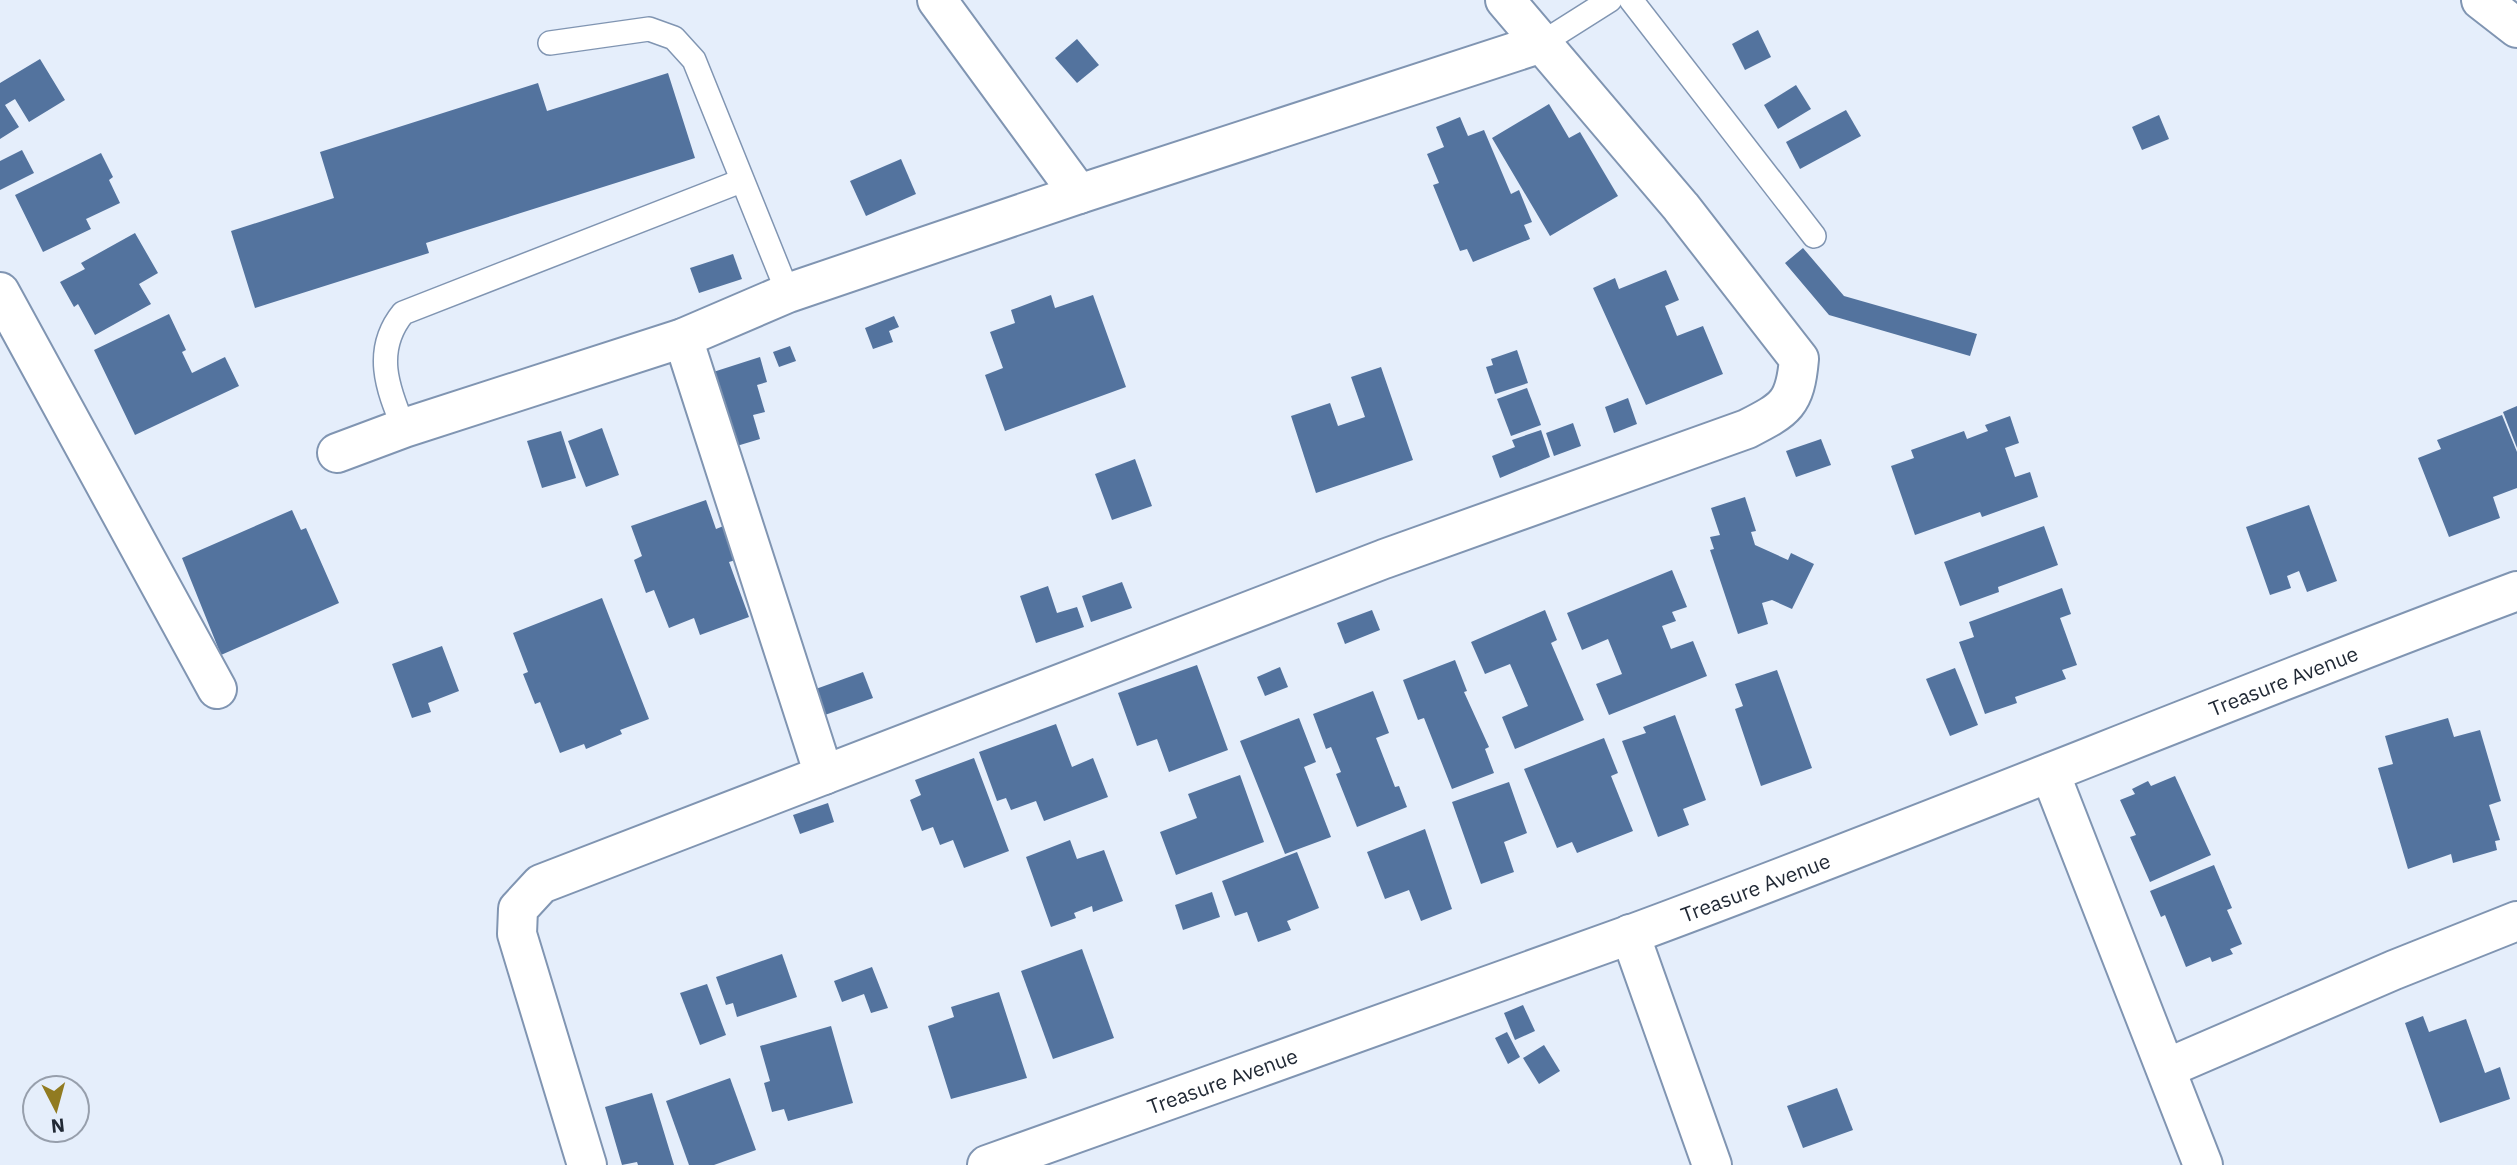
<svg xmlns="http://www.w3.org/2000/svg" width="2517" height="1165" viewBox="0 0 2517 1165" font-family="'IBM Plex Sans',sans-serif">
<style>
.building{fill:#53739e}
.lines{fill:none;stroke-linecap:round;stroke-linejoin:round}
.lane-casing{stroke:#8095b2;stroke-width:26}
.street-casing{stroke:#8095b2;stroke-width:42}
.lane{stroke:#fff;stroke-width:23}
.street{stroke:#fff;stroke-width:38}
.labels{text-anchor:middle;dominant-baseline:central;stroke-width:5;stroke-linejoin:round;paint-order:stroke}
.street-label{font-size:21px;fill:#212935;stroke:#e5eefb}
</style>
<rect width="100%" height="100%" fill="#e5eefb"/>
<g class="building">
<polygon points="1758,30 1771,57 1745,70 1732,44"/>
<polygon points="1077,39 1099,65 1077,83 1055,58"/>
<polygon points="40,59 65,100 29,122 15,99 5,105 19,127 0,139 0,83"/>
<polygon points="668,73 695,158 426,243 429,253 255,308 231,231 334,198 320,152 538,83 547,111"/>
<polygon points="1796,85 1811,109 1778,129 1764,105"/>
<polygon points="1549,104 1569,138 1580,132 1618,196 1550,236 1492,138"/>
<polygon points="1846,110 1861,136 1800,169 1786,142"/>
<polygon points="2159,115 2169,139 2142,150 2132,127"/>
<polygon points="1460,117 1468,136 1484,130 1511,194 1519,190 1532,222 1524,225 1530,239 1473,262 1467,249 1460,251 1433,185 1439,183 1427,154 1444,147 1436,127"/>
<polygon points="22,150 34,173 0,190 0,161"/>
<polygon points="101,153 113,177 109,180 120,203 86,219 91,229 43,252 15,195"/>
<polygon points="901,159 916,194 866,216 850,181"/>
<polygon points="135,233 158,273 139,284 151,304 95,335 78,304 74,307 60,282 85,269 81,263"/>
<polygon points="1803,248 1844,296 1977,334 1970,356 1829,315 1785,263"/>
<polygon points="733,254 742,279 699,293 690,268"/>
<polygon points="1666,270 1679,300 1665,306 1677,336 1703,326 1723,374 1646,405 1593,288 1615,278 1619,289"/>
<polygon points="1051,295 1055,308 1093,295 1126,387 1005,431 985,375 1003,368 990,332 1015,323 1011,310"/>
<polygon points="169,314 186,350 182,352 192,373 225,357 239,386 135,435 94,350"/>
<polygon points="894,316 899,327 889,331 893,342 873,349 865,328"/>
<polygon points="790,346 796,361 779,367 773,352"/>
<polygon points="1517,350 1528,383 1495,394 1486,367 1493,365 1491,359"/>
<polygon points="760,357 767,382 757,385 765,412 753,415 760,439 730,448 707,374"/>
<polygon points="1381,367 1413,460 1316,493 1291,416 1330,403 1338,426 1365,417 1351,377"/>
<polygon points="1527,388 1541,425 1511,436 1497,399"/>
<polygon points="1628,398 1637,424 1614,433 1605,407"/>
<polygon points="2517,406 2517,448 2503,412"/>
<polygon points="2502,415 2517,452 2517,488 2493,497 2500,518 2449,537 2418,458 2441,449 2437,440"/>
<polygon points="2010,416 2019,443 2005,448 2015,477 2030,472 2038,497 1982,517 1980,512 1915,535 1891,466 1914,458 1911,450 1964,431 1967,439 1988,431 1985,425"/>
<polygon points="1573,423 1581,446 1554,456 1546,433"/>
<polygon points="602,428 619,475 586,487 568,441"/>
<polygon points="1541,430 1550,457 1500,478 1492,456 1515,447 1512,440"/>
<polygon points="561,431 576,478 542,488 527,441"/>
<polygon points="1821,439 1831,465 1796,477 1786,451"/>
<polygon points="1135,459 1152,506 1112,520 1095,474"/>
<polygon points="1745,497 1756,531 1751,532 1755,545 1788,560 1791,553 1814,564 1792,609 1772,600 1762,603 1768,624 1738,634 1710,550 1714,549 1710,537 1720,535 1711,508"/>
<polygon points="706,500 716,529 726,525 739,559 729,562 749,617 700,635 694,618 669,628 654,590 646,593 634,560 642,556 631,526"/>
<polygon points="2309,505 2337,581 2307,592 2299,571 2287,576 2291,588 2270,595 2246,527"/>
<polygon points="292,510 301,530 306,528 339,603 221,655 182,558"/>
<polygon points="2044,526 2058,565 1998,587 1999,592 1960,606 1944,562"/>
<polygon points="1672,570 1687,607 1672,612 1676,621 1662,626 1671,649 1693,641 1707,676 1609,715 1596,684 1622,674 1608,639 1582,650 1567,613"/>
<polygon points="1122,582 1132,608 1091,622 1082,596"/>
<polygon points="1048,586 1057,613 1077,607 1084,627 1036,643 1020,596"/>
<polygon points="2062,588 2071,614 2060,618 2077,665 2062,670 2066,679 2015,697 2017,703 1985,714 1959,642 1974,637 1969,622"/>
<polygon points="602,598 649,719 620,730 622,734 586,749 584,744 560,753 540,702 535,704 523,674 528,672 513,633"/>
<polygon points="1372,610 1380,630 1345,644 1337,623"/>
<polygon points="1545,610 1557,640 1551,643 1584,720 1515,749 1502,717 1528,706 1510,664 1485,674 1471,642"/>
<polygon points="442,646 459,691 428,703 431,712 412,718 392,664"/>
<polygon points="1455,660 1467,691 1464,692 1489,747 1485,749 1494,773 1452,789 1424,718 1418,720 1403,680"/>
<polygon points="1197,665 1228,750 1169,772 1157,739 1137,746 1118,693"/>
<polygon points="1280,667 1288,687 1265,696 1257,677"/>
<polygon points="1955,668 1978,725 1950,736 1926,679"/>
<polygon points="1777,670 1812,768 1761,786 1735,709 1743,706 1735,684"/>
<polygon points="863,672 873,698 822,716 813,690"/>
<polygon points="1373,691 1389,733 1376,738 1395,787 1399,786 1407,807 1357,827 1336,774 1341,772 1331,747 1326,749 1313,714"/>
<polygon points="1675,715 1706,800 1683,809 1689,825 1658,837 1622,741 1646,733 1643,727"/>
<polygon points="1299,718 1316,762 1304,767 1331,837 1285,854 1240,741"/>
<polygon points="2448,718 2454,737 2480,730 2501,801 2489,805 2500,840 2495,841 2497,850 2453,863 2451,854 2408,869 2378,768 2393,764 2385,736"/>
<polygon points="1056,724 1072,767 1093,758 1108,797 1044,821 1036,801 1011,810 1006,798 997,801 979,752"/>
<polygon points="1604,738 1618,773 1611,776 1633,831 1577,853 1572,842 1557,848 1524,769"/>
<polygon points="974,758 1009,851 964,868 953,840 940,845 933,827 922,831 910,800 921,795 915,780"/>
<polygon points="1240,775 1264,842 1176,875 1160,832 1197,818 1188,794"/>
<polygon points="2175,776 2211,855 2150,882 2130,837 2136,835 2120,800 2135,794 2132,789 2148,781 2151,786"/>
<polygon points="1509,782 1527,833 1504,842 1514,872 1481,884 1452,802"/>
<polygon points="828,803 834,822 800,834 793,815"/>
<polygon points="1425,829 1452,909 1421,921 1409,890 1385,899 1367,852"/>
<polygon points="1070,840 1077,859 1104,850 1123,901 1093,912 1092,906 1074,913 1076,918 1051,927 1026,857"/>
<polygon points="1297,852 1319,908 1287,921 1291,930 1258,942 1247,912 1235,916 1222,881"/>
<polygon points="2214,865 2232,908 2227,910 2242,944 2230,949 2233,954 2212,962 2210,957 2186,967 2165,915 2161,917 2150,891"/>
<polygon points="1212,892 1220,917 1183,930 1175,905"/>
<polygon points="1082,949 1114,1038 1053,1059 1021,971"/>
<polygon points="782,954 797,997 737,1017 733,1003 726,1005 716,977"/>
<polygon points="872,967 888,1008 871,1013 864,994 842,1002 834,981"/>
<polygon points="707,984 726,1035 700,1045 680,993"/>
<polygon points="999,992 1027,1078 951,1099 928,1026 954,1017 951,1007"/>
<polygon points="1523,1005 1535,1031 1515,1040 1504,1013"/>
<polygon points="2423,1016 2429,1032 2466,1019 2485,1073 2500,1067 2510,1099 2440,1123 2405,1023"/>
<polygon points="831,1026 853,1103 788,1121 784,1109 772,1112 764,1083 770,1081 760,1046"/>
<polygon points="1507,1032 1520,1057 1508,1064 1495,1038"/>
<polygon points="1544,1045 1560,1071 1539,1084 1523,1058"/>
<polygon points="730,1078 756,1150 714,1165 689,1165 666,1101"/>
<polygon points="1837,1088 1853,1130 1803,1148 1787,1106"/>
<polygon points="652,1093 674,1165 638,1165 637,1162 622,1165 605,1107"/>
</g>
<g class="lines">
<g class="lane-casing">
<g id="lane">
<polyline points="1631,0 1814,236"/>
<polyline points="550,43 649,29 674,38 694,60 788,293"/>
<polyline points="1542,43 1610,0"/>
<path d="M404,428C387,388 373,350 403,313L741,181"/>
</g>
</g>
<g class="street-casing">
<g id="street">
<polyline points="937,0 1079,194"/>
<polyline points="2481,0 2517,28"/>
<polyline points="0,292 217,689"/>
<polyline points="683,338 824,775"/>
<polyline points="337,453 404,428 683,338 788,293 1079,194 1542,43"/>
<polyline points="2050,773 2203,1165"/>
<polyline points="1630,934 1712,1165"/>
<polyline points="2167,1068 2394,970 2517,921"/>
<path d="M587,1165L517,934L518,909L541,884L1384,559L1747,429C1786,409 1795,404 1799,359L1681,207L1505,0"/>
<path id="s1" d="M987,1165C1201,1088 1415,1013 1629,935C1927,825 2220,702 2517,591"/>
</g>
</g>
<use href="#lane" class="lane"/>
<use href="#street" class="street"/>
</g>
<g class="labels">
<g class="street-label">
<text stroke="none"><textPath href="#s1" startOffset="1384">Treasure Avenue</textPath></text>
<text stroke="none"><textPath href="#s1" startOffset="817">Treasure Avenue</textPath></text>
<text stroke="none"><textPath href="#s1" startOffset="250">Treasure Avenue</textPath></text>
</g>
</g>
<g transform="translate(56 1109) rotate(174)"><circle r="33" fill="#e5eefb" stroke="#979fac" stroke-width="2"/>
<path d="M0-5L12 26L0 18L-12 26Z" fill="#917b21"/>
<text y="-10" font-size="19" font-weight="bold" text-anchor="middle" fill="#212935">N</text>
</g>
</svg>
